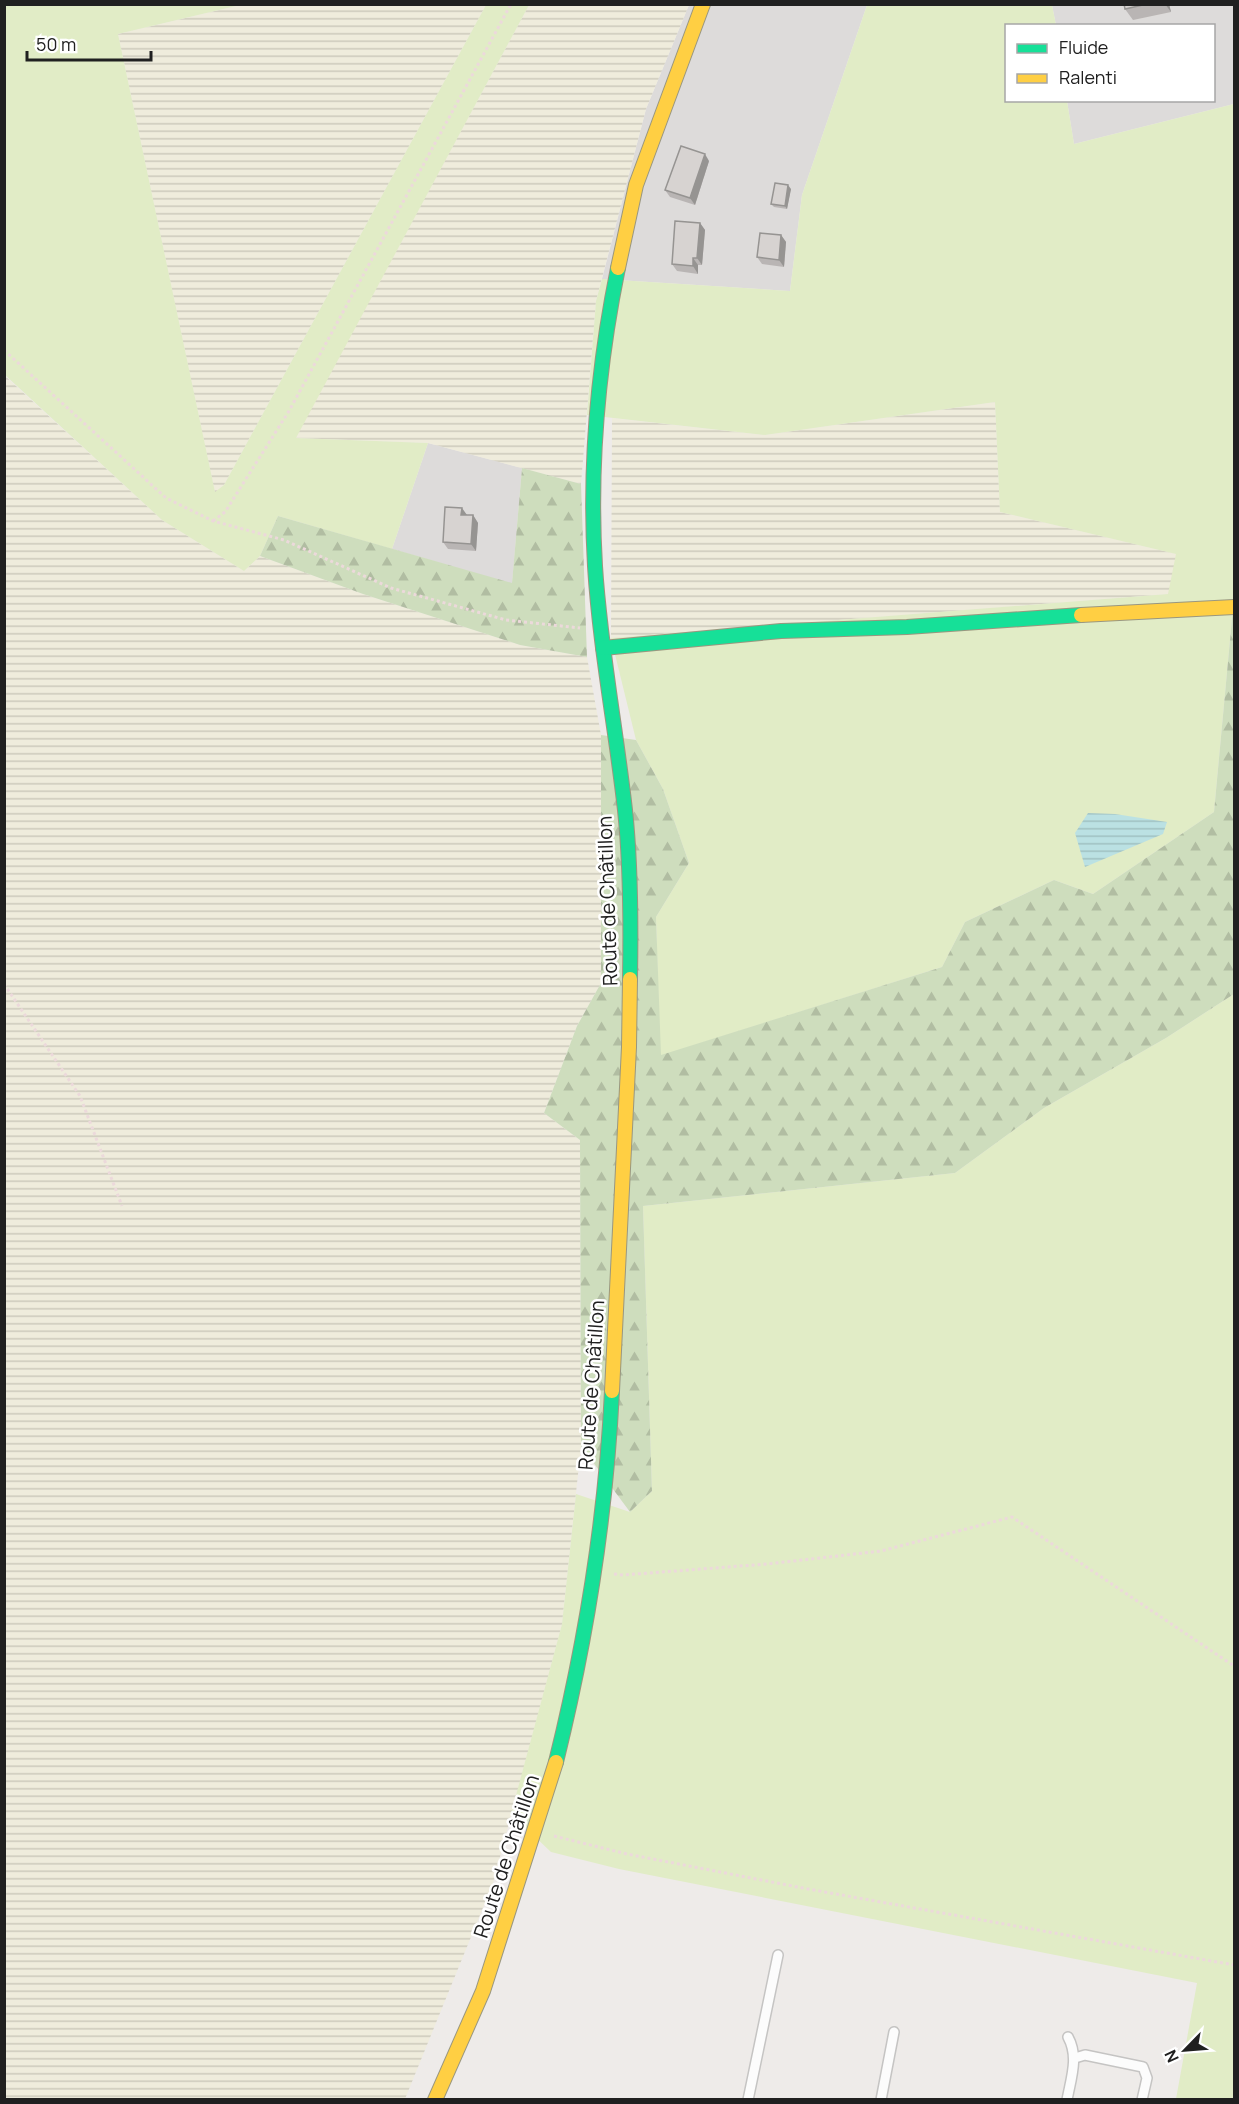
<svg xmlns="http://www.w3.org/2000/svg" width="1239" height="2104" viewBox="0 0 1239 2104" font-family="Manrope,sans-serif">
<style>
.residential{fill:#dddbda}
.farmland{fill:url(#farmland-rules)}
.grass{fill:#e1ecc6}
.forest{fill:url(#forest-firs)}
.water{fill:url(#water-rules)}
.lines{fill:none;stroke-linecap:round;stroke-linejoin:round}
.lane-casing{stroke:#c5c4c3;stroke-width:12}
.fast-casing{stroke:#9a977f;stroke-width:16}
.slow-casing{stroke:#9a977f;stroke-width:16}
.path{stroke:#ecd9db;stroke-width:3;stroke-dasharray:3 3;stroke-linecap:butt}
.lane{stroke:#fcfcfc;stroke-width:9}
.fast{stroke:#16e098;stroke-width:14}
.slow{stroke:#ffcf43;stroke-width:14}
.wall{fill:#b9b5b4}
.shaded-wall{fill:#969492}
.building{fill:#d7d3d1;stroke:#969492;stroke-width:1.5}
.labels{text-anchor:middle;dominant-baseline:central;stroke-width:5;stroke-linejoin:round;paint-order:stroke}
.street-label{font-size:20px;fill:#202020;stroke:#fff}
</style>
<defs>
<pattern id="farmland-rules" width="6" height="5" patternUnits="userSpaceOnUse" patternTransform="scale(1.5)"><rect width="6" height="5" fill="#efecdc"/><path d="M0 2.5h6" fill="none" stroke="#cdcabc"/></pattern>
<pattern id="forest-firs" width="22" height="20" patternUnits="userSpaceOnUse" patternTransform="scale(1.5)"><rect width="22" height="20" fill="#ceddbd"/><path d="M5 1l3.5 6h-7zM16 11l3.5 6h-7z" fill="#b1bda2"/></pattern>
<pattern id="water-rules" width="6" height="5" patternUnits="userSpaceOnUse" patternTransform="scale(1.5)"><rect width="6" height="5" fill="#bbe1e3"/><path d="M0 2.5h6" fill="none" stroke="#a0c1c2"/></pattern>
</defs>
<rect width="100%" height="100%" fill="#eeebe9"/>
<g class="residential">
<polygon points="689,5 867,5 802,195 790,291 602,279 646,109"/>
<polygon points="1052,5 1234,5 1234,104 1074,144 1067,101 1214,100 1214,26 1056,25"/>
<polygon points="428,443 522,468 512,584 392,549"/>
</g>
<g class="farmland">
<polygon points="240,5 486,5 224,485 215,493 118,34"/>
<polygon points="529,5 689,5 646,109 596,301 581,484 428,443 295,438"/>
<polygon points="4,375 162,520 244,571 260,556 363,594 520,645 587,657 601,735 601,983 577,1026 544,1113 580,1140 581,1446 562,1624 493,1883 405,2099 5,2099"/>
<polygon points="995,402 1000,512 1177,554 1169,594 611,638 612,418 765,435"/>
</g>
<g class="grass">
<polygon points="4,5 240,5 118,34 215,492 224,485 486,5 529,5 296,438 428,443 392,549 278,516 260,556 244,571 162,520 5,375"/>
<polygon points="867,5 1052,5 1056,25 1006,26 1006,100 1067,101 1074,144 1234,104 1234,597 1214,812 1093,894 1054,880 965,922 942,967 660,1056 656,917 689,863 663,789 636,740 611,638 1168,594 1176,554 1000,512 995,402 765,435 587,415 596,301 602,279 790,291 802,195"/>
<polygon points="1234,994 1234,2099 1176,2099 1197,1983 619,1869 551,1852 511,1814 562,1624 576,1494 630,1512 652,1491 643,1206 955,1173 1044,1108 1166,1038"/>
</g>
<g class="forest">
<polygon points="522,468 581,484 587,657 520,645 363,594 260,556 278,516 512,583"/>
<polygon points="1234,597 1234,994 1166,1038 1044,1108 955,1173 643,1206 652,1491 630,1512 581,1446 580,1140 544,1113 577,1026 601,983 601,735 636,740 663,789 689,863 656,917 661,1055 942,967 965,922 1054,880 1093,894 1214,812"/>
</g>
<polygon class="water" points="1088,813 1115,814 1167,822 1163,834 1085,867 1075,833"/>
<g class="lines">
<g class="lane-casing">
<g id="lane">
<polyline points="1075,2058 1085,2055 1143,2067 1147,2078 1142,2100"/>
<polyline points="748,2100 778,1955"/>
<polyline points="881,2100 894,2032"/>
<path d="M1067,2100C1071,2078 1079,2057 1068,2037"/>
</g>
</g>
<g class="fast-casing">
<g id="fast">
<path d="M618,268C598,366 589,466 595,566C600,648 616,729 625,810C631,866 631,922 630,979"/>
<polyline points="603,648 781,631 907,627 1081,615"/>
<path d="M556,1762C586,1641 606,1516 612,1391"/>
</g>
</g>
<g class="slow-casing">
<g id="slow">
<polyline points="618,268 636,185 703,4"/>
<polyline points="1081,615 1234,607"/>
<polyline points="612,1391 629,1047 630,979"/>
<polyline points="435,2100 483,1991 556,1762"/>
</g>
</g>
<g class="path">
<polyline points="4,350 166,498 213,521 284,540 391,588 506,620 580,628"/>
<polyline points="213,521 225,512 289,411 511,4"/>
<polyline points="4,984 80,1096 122,1206"/>
<polyline points="614,1574 623,1575 767,1564 881,1551 1012,1517 1234,1666"/>
<polyline points="554,1836 627,1854 808,1889 1234,1965"/>
</g>
<use href="#lane" class="lane"/>
<use href="#fast" class="fast"/>
<use href="#slow" class="slow"/>
</g>
<g class="wall">
<polygon points="1124,4 1169,4 1171,12 1133,20 1125,9"/>
<polygon points="709,161 695,205 670,197 665,190"/>
<polygon points="791,189 787,209 774,207 771,204"/>
<polygon points="700,223 705,230 702,265 698,265 698,274 677,271 672,264"/>
<polygon points="781,235 786,242 784,267 762,264 757,257"/>
<polygon points="467,515 473,515 478,523 476,551 448,549 443,542"/>
</g>
<g class="shaded-wall">
<polygon points="1165,4 1169,4 1171,12"/>
<polygon points="705,154 709,161 695,205 690,198"/>
<polygon points="788,185 791,189 787,209 785,206"/>
<polygon points="700,223 705,230 702,265 697,258"/>
<polygon points="781,235 786,242 784,267 779,260"/>
<polygon points="693,258 698,265 698,274 693,266"/>
<polygon points="462,508 467,515 461,515"/>
<polygon points="473,515 478,523 476,551 471,544"/>
</g>
<g class="building">
<polygon points="1124,4 1147,4 1125,9"/>
<polygon points="681,146 705,154 690,198 665,190"/>
<polygon points="775,183 788,185 785,206 771,204"/>
<polygon points="675,221 700,223 697,258 693,258 693,266 672,264"/>
<polygon points="760,233 781,235 779,260 757,257"/>
<polygon points="445,507 462,508 461,515 473,515 471,544 443,542"/>
</g>
<g class="labels">
<g class="street-label">
<text transform="translate(607 901) rotate(-92)">Route de Châtillon</text>
<text transform="translate(591 1385) rotate(-86)">Route de Châtillon</text>
<text transform="translate(506 1856) rotate(-72)">Route de Châtillon</text>
</g>
</g>
<rect width="1239" height="2104" fill="none" stroke="#202020" stroke-width="12"/>
<rect x="1005" y="24" width="210" height="78" fill="#ffffff" stroke="#a6a6a6" stroke-width="1.5"/>
<rect x="1017" y="44" width="30" height="9" fill="#16e098" stroke="#a6a6a6" stroke-width="1.5"/>
<text x="1059" y="54" font-size="18" fill="#202020">Fluide</text>
<rect x="1017" y="74" width="30" height="9" fill="#ffcf43" stroke="#a6a6a6" stroke-width="1.5"/>
<text x="1059" y="84" font-size="18" fill="#202020">Ralenti</text>
<g transform="translate(1185 2050) rotate(245)" stroke="#ffffff" stroke-width="4.5" paint-order="stroke">
<path d="M0-4.5L10 22L0 15L-10 22Z" fill="#202020"/>
<text y="-9" font-size="16" font-weight="bold" text-anchor="middle" fill="#202020">N</text>
</g>
<path d="M27 51v9h124v-9" fill="none" stroke="#202020" stroke-width="3"/>
<text x="36" y="51" font-size="18" fill="#202020" stroke="#ffffff" stroke-width="4.5" paint-order="stroke">50 m</text>
</svg>
